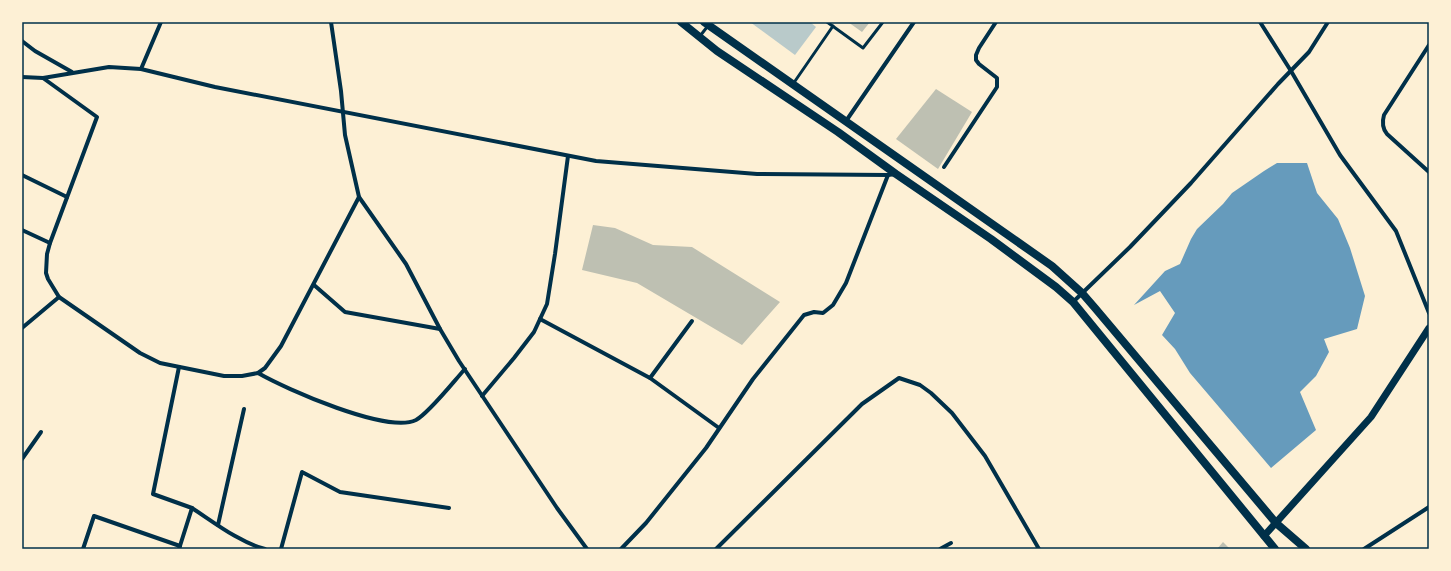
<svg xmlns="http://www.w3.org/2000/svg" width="1451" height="571" viewBox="0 0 1451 571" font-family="Manrope,sans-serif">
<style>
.green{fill:#b9caca}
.water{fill:#669bbc}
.building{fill:#bec0b2}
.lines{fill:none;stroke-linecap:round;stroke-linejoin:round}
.service{stroke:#003049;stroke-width:3}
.minor{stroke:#003049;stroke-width:4}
.tertiary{stroke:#003049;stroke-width:7}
.secondary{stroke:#003049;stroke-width:8}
.neatline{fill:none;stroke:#003049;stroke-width:1.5}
</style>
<rect width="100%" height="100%" fill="#fdf0d5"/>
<polygon class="green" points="750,22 810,22 816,27 795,55"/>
<polygon class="water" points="1277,163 1307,163 1317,193 1338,219 1350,248 1365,296 1357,329 1324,339 1329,352 1316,376 1300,392 1316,430 1271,468 1190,373 1175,349 1162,335 1175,313 1160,291 1134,305 1165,271 1180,264 1191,239 1197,229 1223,204 1232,193 1264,171"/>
<g class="building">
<polygon points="848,22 870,22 862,32"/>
<polygon points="936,89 972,112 938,169 896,139"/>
<polygon points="593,225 615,228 653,245 692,247 780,302 742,345 637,283 582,270"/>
<polygon points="1223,542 1230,549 1217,549"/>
</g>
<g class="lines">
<g class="service">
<polyline points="827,22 863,48 883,22"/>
<polyline points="700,36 711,22"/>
<polyline points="793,84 833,26"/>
</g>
<g class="minor">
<polyline points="331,22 341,91 345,135 359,197 406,264 440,329 459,361 557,508 587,549"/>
<polyline points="1260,22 1291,71 1340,155 1396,231 1429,313"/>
<polyline points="22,41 35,51 72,72"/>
<path d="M1429,45L1384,115C1382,122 1382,128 1387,134L1429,172"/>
<polyline points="141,69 161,22"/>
<polyline points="22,77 43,78 109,67 141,69 215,87 596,161 757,174 888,175 896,174"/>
<polyline points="43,78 97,117 50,243 47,254 46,273 48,279 59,297 140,353 160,363 224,376 242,376 258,373 265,368 281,346 359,197"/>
<polyline points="846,121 914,22"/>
<polyline points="944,167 997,87 997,78 979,64 976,60 976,55 979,48 996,22"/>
<polyline points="22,175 67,197"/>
<polyline points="22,230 50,243"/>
<polyline points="314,285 345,312 440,329"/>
<polyline points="1073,302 1130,247 1191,183 1278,84 1309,52 1328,22"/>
<polyline points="540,319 650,378 719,428"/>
<polyline points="22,328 59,297"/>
<polyline points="179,367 153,494 192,508"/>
<path d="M258,373C286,389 387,434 416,420C429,413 454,381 465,369"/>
<polyline points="650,378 692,321"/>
<polyline points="482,396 514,358 534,332 547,304 555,254 568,156"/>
<polyline points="22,459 41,432"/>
<polyline points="218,525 244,409"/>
<polyline points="83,549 94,516 180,546"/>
<path d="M179,549L192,508C215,523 239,542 265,549"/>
<polyline points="281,549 302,472 340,492 449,508"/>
<polyline points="621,549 646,523 706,448 753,379 804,315 814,312 823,313 833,305 846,283 888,175"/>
<polyline points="716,549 862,404 899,378 920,385 931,393 952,413 985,456 1039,549"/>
<polyline points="940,549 951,543"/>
<polyline points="1364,549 1429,507"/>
</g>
<polyline class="tertiary" points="1264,536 1371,417 1429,328"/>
<g class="secondary">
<polyline points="681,22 717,51 838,132 896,174 991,239 1056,287 1073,302 1275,549"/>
<polyline points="704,22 1052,266 1082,293 1095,308 1276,523 1306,549"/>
</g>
</g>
<rect width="1451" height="571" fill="none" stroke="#fdf0d5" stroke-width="46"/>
<rect x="23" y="23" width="1405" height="525" class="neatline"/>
</svg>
